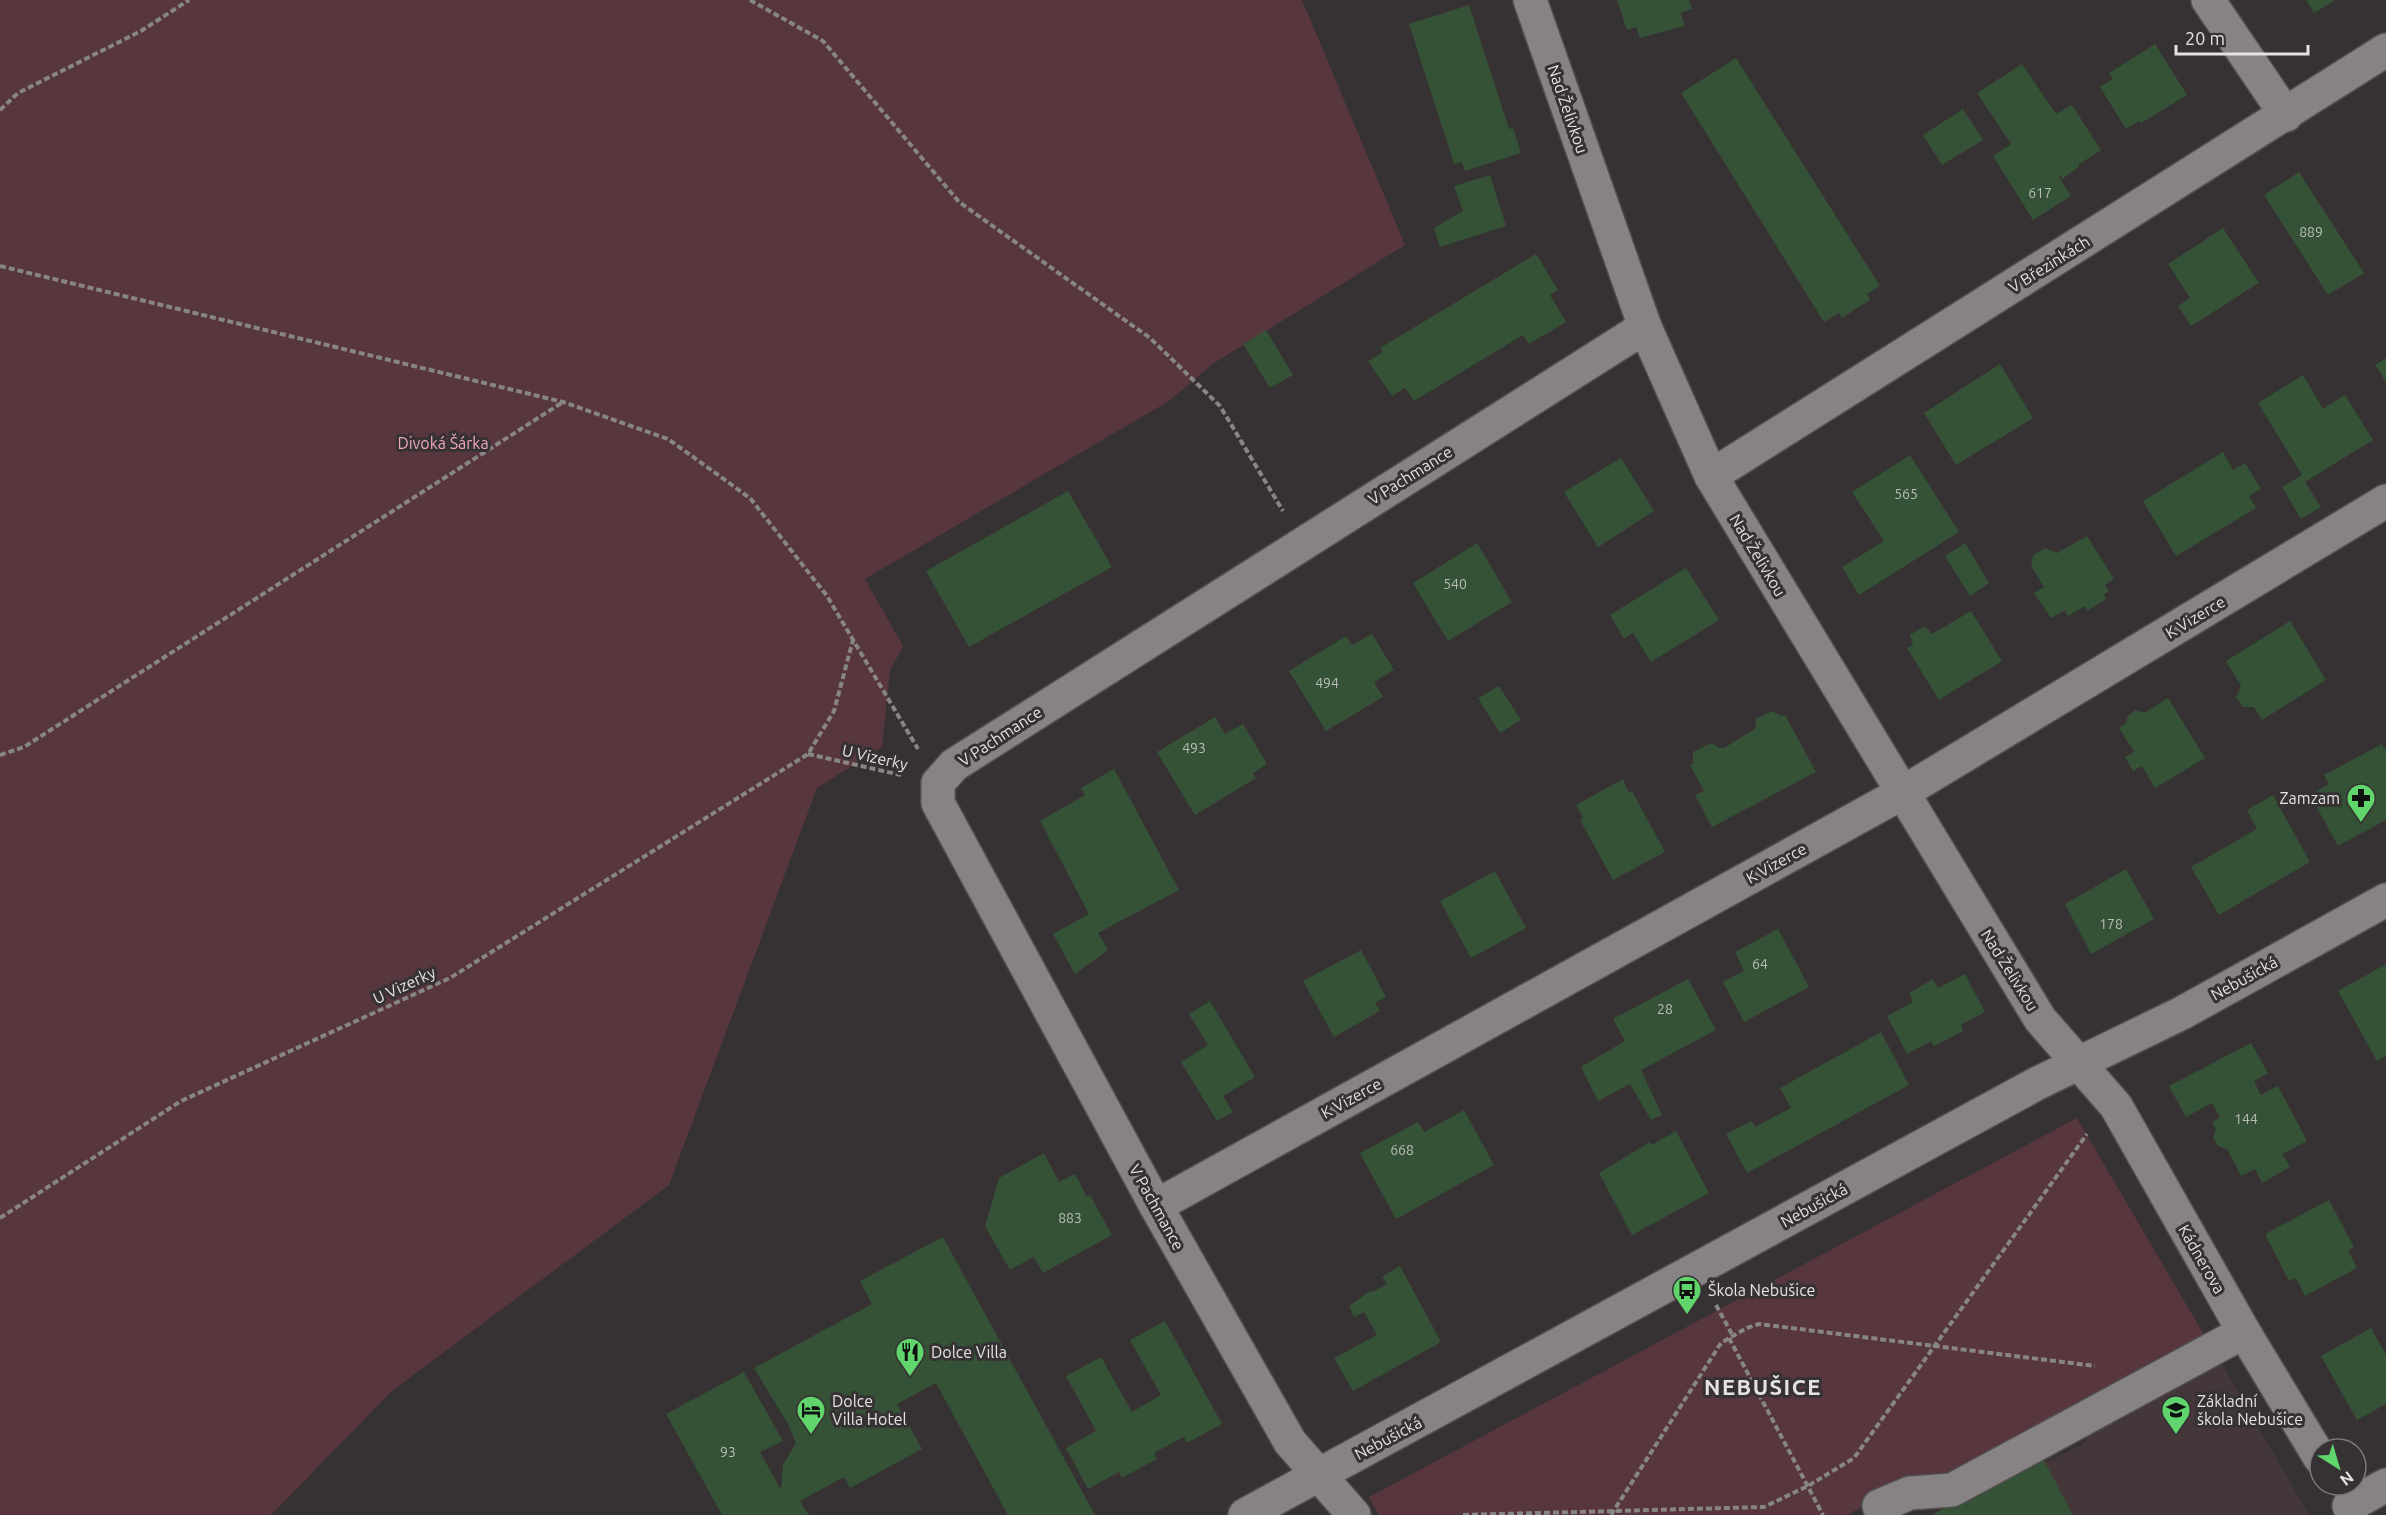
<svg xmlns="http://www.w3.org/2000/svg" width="2386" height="1515" viewBox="0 0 2386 1515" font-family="Ubuntu,sans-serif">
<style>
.built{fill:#43373a}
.green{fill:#57363e}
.building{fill:#355136}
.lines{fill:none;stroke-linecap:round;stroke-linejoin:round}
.minor-casing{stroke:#524e4f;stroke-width:36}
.path{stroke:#888585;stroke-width:4;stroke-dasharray:6 3;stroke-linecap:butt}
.minor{stroke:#878283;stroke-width:33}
.labels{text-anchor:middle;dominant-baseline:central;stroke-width:6;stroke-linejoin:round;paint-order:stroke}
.number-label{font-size:14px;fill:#b9beb7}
.street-label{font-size:16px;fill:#e5e2e2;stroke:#363233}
.park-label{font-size:16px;fill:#eea7b9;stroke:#363233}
.poi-label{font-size:16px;fill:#e5e2e2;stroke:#363233;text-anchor:start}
.district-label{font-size:22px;font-weight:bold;letter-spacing:1.5px;fill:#e5e2e2;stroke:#363233}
</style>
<rect width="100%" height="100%" fill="#363233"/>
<polygon class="built" points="2219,1359 2309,1515 1932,1515 2041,1455 2046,1463 2083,1444 2095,1426"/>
<g class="green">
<polygon points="0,0 1302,0 1405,245 1214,363 1169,401 865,579 903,646 890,671 882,747 817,788 669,1185 392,1391 271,1515 0,1515"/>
<polygon points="2077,1118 2207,1340 1953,1476 1903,1485 1847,1515 1379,1515 1369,1497"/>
</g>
<g class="building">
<polygon points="1617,0 1689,0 1692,9 1681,13 1685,26 1640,38 1636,27 1627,30"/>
<polygon points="2306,0 2335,0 2314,13"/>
<polygon points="1469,5 1509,129 1513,128 1521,153 1465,171 1462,162 1454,164 1409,24"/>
<polygon points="2155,44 2187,95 2141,123 2139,121 2126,129 2100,87 2113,79 2109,73"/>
<polygon points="1736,58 1880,286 1867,294 1870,300 1842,318 1839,313 1824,322 1681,93"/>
<polygon points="2022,64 2056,114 2072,105 2101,150 2078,165 2079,167 2062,179 2061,176 2059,177 2071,196 2033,220 1993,156 2011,144 1977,93"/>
<polygon points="1963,109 1983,140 1942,165 1923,135"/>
<polygon points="2299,172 2364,273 2328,295 2264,195"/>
<polygon points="1490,175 1506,226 1440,247 1434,228 1463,211 1454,186"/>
<polygon points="2223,228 2259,283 2191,326 2178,306 2190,298 2168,264"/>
<polygon points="1536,254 1558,290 1550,295 1566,322 1529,344 1523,335 1414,401 1405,388 1392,396 1368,361 1383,352 1380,348"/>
<polygon points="1266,330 1293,375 1270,388 1243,344"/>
<polygon points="2386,358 2386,382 2375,365"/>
<polygon points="2000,364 2033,418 1956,465 1924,413"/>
<polygon points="2303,375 2323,409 2345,395 2373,440 2305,482 2321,507 2301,519 2282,487 2302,475 2258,403"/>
<polygon points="2223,452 2233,470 2245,463 2261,489 2249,496 2256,508 2176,556 2143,501"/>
<polygon points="1910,455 1959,532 1859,595 1842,567 1884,541 1852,492"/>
<polygon points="1621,458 1654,511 1598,547 1564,492"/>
<polygon points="1068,491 1112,567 969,647 926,571"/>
<polygon points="2087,536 2114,579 2105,585 2109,592 2104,594 2106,599 2087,611 2085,606 2068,616 2065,610 2051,618 2034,593 2044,587 2031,566 2033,555 2045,548 2057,553"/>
<polygon points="1477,543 1512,602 1448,641 1413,583"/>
<polygon points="1965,543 1989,583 1970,596 1945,556"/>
<polygon points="1686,568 1719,620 1651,662 1633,633 1624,639 1610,615"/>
<polygon points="1971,611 2002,661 1939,700 1907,648 1913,645 1910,635 1925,626 1932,634"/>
<polygon points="2290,621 2326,680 2262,720 2254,707 2243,707 2236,697 2241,686 2226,661"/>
<polygon points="1372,634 1394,670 1374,682 1383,697 1326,731 1289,671 1346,636 1352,645"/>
<polygon points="1499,686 1521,720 1500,733 1478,698"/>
<polygon points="2168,698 2205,758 2155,788 2142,766 2133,771 2125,757 2134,752 2119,728 2126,723 2128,715 2136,710 2144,713"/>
<polygon points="1772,711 1781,716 1785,715 1816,772 1712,827 1695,795 1704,791 1690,765 1693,763 1693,752 1711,743 1720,748 1724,748 1755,729 1756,719"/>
<polygon points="1215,717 1225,734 1243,724 1267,764 1253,773 1256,778 1195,815 1157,752"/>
<polygon points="2382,744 2384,749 2386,747 2386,820 2338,846 2310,795 2329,784 2324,775"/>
<polygon points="1114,769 1179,890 1098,933 1108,950 1075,974 1053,934 1089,914 1040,821 1085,795 1081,788"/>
<polygon points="1623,779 1629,793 1632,791 1665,852 1613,880 1580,820 1583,818 1576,805"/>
<polygon points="2273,795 2310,862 2219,915 2191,867 2257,829 2247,810"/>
<polygon points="2126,869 2154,919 2091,954 2065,904"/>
<polygon points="1495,871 1526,928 1471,958 1440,901"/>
<polygon points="1778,929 1809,987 1744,1022 1723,982 1744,971 1735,952"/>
<polygon points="1361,950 1386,997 1375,1003 1380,1011 1334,1037 1303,981"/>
<polygon points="2386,964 2386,1056 2377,1061 2338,991"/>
<polygon points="1965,974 1985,1012 1961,1025 1963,1031 1934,1046 1931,1041 1907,1054 1887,1016 1913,1002 1909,993 1933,979 1938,988"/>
<polygon points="1688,979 1716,1030 1641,1070 1662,1115 1651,1120 1630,1084 1598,1101 1581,1067 1625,1041 1613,1019"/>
<polygon points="1210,1001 1255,1077 1223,1096 1233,1112 1217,1121 1181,1062 1208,1045 1189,1014"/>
<polygon points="1881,1032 1909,1085 1747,1173 1726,1134 1752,1121 1755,1127 1791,1108 1780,1088"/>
<polygon points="2251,1043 2268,1073 2254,1081 2261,1095 2278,1086 2307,1141 2282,1154 2290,1167 2262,1183 2255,1169 2241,1176 2227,1149 2218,1146 2213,1138 2216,1130 2212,1122 2220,1117 2212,1103 2186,1117 2169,1086"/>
<polygon points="1464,1110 1494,1165 1396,1219 1360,1153 1418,1122 1424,1132"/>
<polygon points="1676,1131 1709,1193 1632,1235 1599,1173 1650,1142 1652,1145"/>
<polygon points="1044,1153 1059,1182 1075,1174 1087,1197 1090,1195 1112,1235 1043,1273 1034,1257 1010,1270 985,1226 999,1178"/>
<polygon points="2329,1200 2354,1247 2348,1250 2357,1268 2305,1296 2296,1278 2289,1281 2265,1234"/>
<polygon points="943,1237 1095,1515 1008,1515 936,1383 897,1404 922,1449 850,1488 844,1477 800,1501 809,1515 722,1515 666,1414 744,1372 783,1441 760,1452 781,1490 783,1465 796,1443 788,1424 754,1368 872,1304 860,1281"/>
<polygon points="1400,1266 1441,1342 1353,1391 1334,1358 1377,1335 1364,1312 1354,1317 1349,1306 1372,1290 1373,1292 1387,1284 1382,1277"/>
<polygon points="1165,1321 1222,1424 1187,1443 1184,1437 1154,1453 1157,1459 1122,1478 1119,1472 1088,1489 1066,1448 1096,1431 1066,1376 1101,1357 1132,1412 1161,1395 1130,1340"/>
<polygon points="2371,1328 2386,1355 2386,1404 2357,1420 2321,1356"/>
<polygon points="2041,1455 2073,1515 1932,1515"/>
</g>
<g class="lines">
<g class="minor-casing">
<g id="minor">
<polyline points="1530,0 1645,327 1711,476 2040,1019 2116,1106 2244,1332 2320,1458"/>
<polyline points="2208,0 2286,115"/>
<polyline points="1711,476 2386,50"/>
<polyline points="1156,1206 1902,793 2386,501"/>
<polyline points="1879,1506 1910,1493 1952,1490 2244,1332"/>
<polyline points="2349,1506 2386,1485"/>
<polyline points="1245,1515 2036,1084 2182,1013 2386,900"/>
<polyline points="1354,1515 1290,1442 1156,1206 938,803 938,783 954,765 1645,327"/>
</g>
</g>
<g class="path">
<polyline points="750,0 823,41 959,202 1150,338 1220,406 1283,511"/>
<polyline points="0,110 18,93 141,31 189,0"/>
<polyline points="0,266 563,402 668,439 750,498 827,596 918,749"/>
<polyline points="808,754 901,775"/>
<polyline points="0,755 24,747 563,402"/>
<polyline points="0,1218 181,1101 450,978 808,754 834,711 853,640"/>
<polyline points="1716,1305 1733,1336"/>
<polyline points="1729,1338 1823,1515"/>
<polyline points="1463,1515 1764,1507 1808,1486 1854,1458 2087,1134"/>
<polyline points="1611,1515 1721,1343 1747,1328 1759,1324 2095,1366"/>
</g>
<use href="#minor" class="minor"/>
</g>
<defs>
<g id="pharmacy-pin" transform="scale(1.5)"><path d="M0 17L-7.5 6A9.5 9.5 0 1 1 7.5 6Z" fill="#5fd56b" stroke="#363233"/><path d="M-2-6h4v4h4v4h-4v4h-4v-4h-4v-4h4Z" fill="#111"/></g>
<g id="bus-pin" transform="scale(1.5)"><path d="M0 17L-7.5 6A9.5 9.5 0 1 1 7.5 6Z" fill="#5fd56b" stroke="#363233"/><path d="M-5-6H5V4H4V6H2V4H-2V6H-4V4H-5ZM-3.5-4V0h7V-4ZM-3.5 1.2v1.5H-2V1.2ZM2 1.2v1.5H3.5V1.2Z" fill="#111"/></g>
<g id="restaurant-pin" transform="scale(1.5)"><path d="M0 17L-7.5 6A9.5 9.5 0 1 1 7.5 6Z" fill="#5fd56b" stroke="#363233"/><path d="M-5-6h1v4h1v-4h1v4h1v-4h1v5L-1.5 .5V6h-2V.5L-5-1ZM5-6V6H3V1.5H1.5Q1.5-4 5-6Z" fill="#111"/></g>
<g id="hotel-pin" transform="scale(1.5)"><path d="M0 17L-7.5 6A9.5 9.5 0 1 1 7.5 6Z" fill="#5fd56b" stroke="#363233"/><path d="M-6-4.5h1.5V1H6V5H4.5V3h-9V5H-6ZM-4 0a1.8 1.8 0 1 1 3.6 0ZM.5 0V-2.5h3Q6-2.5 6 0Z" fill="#111"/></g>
<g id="school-pin" transform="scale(1.5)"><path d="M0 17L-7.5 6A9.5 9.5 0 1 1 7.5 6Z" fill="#5fd56b" stroke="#363233"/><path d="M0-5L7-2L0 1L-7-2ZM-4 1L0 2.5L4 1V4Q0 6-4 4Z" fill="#111"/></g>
</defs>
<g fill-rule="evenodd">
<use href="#pharmacy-pin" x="2361" y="798"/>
<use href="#bus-pin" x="1687" y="1290"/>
<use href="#restaurant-pin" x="910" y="1352"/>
<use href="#hotel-pin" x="811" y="1410"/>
<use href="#school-pin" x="2176" y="1410"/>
</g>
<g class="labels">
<g class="number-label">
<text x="2040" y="193">617</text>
<text x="2311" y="232">889</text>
<text x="1906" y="494">565</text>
<text x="1455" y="584">540</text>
<text x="1327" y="683">494</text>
<text x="1194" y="748">493</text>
<text x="2111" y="924">178</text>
<text x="1760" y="964">64</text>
<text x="1665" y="1009">28</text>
<text x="2246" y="1119">144</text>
<text x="1402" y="1150">668</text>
<text x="1070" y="1218">883</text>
<text x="728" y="1452">93</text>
</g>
<g class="street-label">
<text transform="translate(1568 109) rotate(71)">Nad Želivkou</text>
<text transform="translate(2049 264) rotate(-32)">V Březinkách</text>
<text transform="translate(1410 475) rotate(-32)">V Pachmance</text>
<text transform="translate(1758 555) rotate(59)">Nad Želivkou</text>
<text transform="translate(2195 617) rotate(-31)">K Vizerce</text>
<text transform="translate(1000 736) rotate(-33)">V Pachmance</text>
<text transform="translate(875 757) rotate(13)">U Vizerky</text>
<text transform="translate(1776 863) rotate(-29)">K Vizerce</text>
<text transform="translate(2010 970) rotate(58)">Nad Želivkou</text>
<text transform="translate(2244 978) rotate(-29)">Nebušická</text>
<text transform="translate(404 985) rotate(-25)">U Vizerky</text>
<text transform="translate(1351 1098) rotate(-29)">K Vizerce</text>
<text transform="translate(1814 1205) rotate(-29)">Nebušická</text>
<text transform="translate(1157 1207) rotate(61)">V Pachmance</text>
<text transform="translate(2202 1259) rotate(60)">Kádnerova</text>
<text transform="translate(1388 1438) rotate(-28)">Nebušická</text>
</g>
<g class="park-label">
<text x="443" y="443">Divoká Šárka</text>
</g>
<g class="poi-label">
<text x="2340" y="798" text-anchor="end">Zamzam</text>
<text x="1708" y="1290">Škola Nebušice</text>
<text x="931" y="1352">Dolce Villa</text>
<text x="832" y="1401">Dolce<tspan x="832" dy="18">Villa Hotel</tspan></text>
<text x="2197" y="1401">Základní<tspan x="2197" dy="18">škola Nebušice</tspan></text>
</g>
<g class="district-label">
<text x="1763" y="1386">NEBUŠICE</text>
</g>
</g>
<g transform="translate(2338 1467) rotate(143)"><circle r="28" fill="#363233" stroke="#7c7879" stroke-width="1.5"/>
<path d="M0-4.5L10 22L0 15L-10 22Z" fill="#5fd56b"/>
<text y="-9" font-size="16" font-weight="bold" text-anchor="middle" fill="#e5e2e2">N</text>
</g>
<path d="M2176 45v9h132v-9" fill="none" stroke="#e5e2e2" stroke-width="3"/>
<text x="2185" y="45" font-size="18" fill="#e5e2e2" stroke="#363233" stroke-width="4.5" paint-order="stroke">20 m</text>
</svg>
